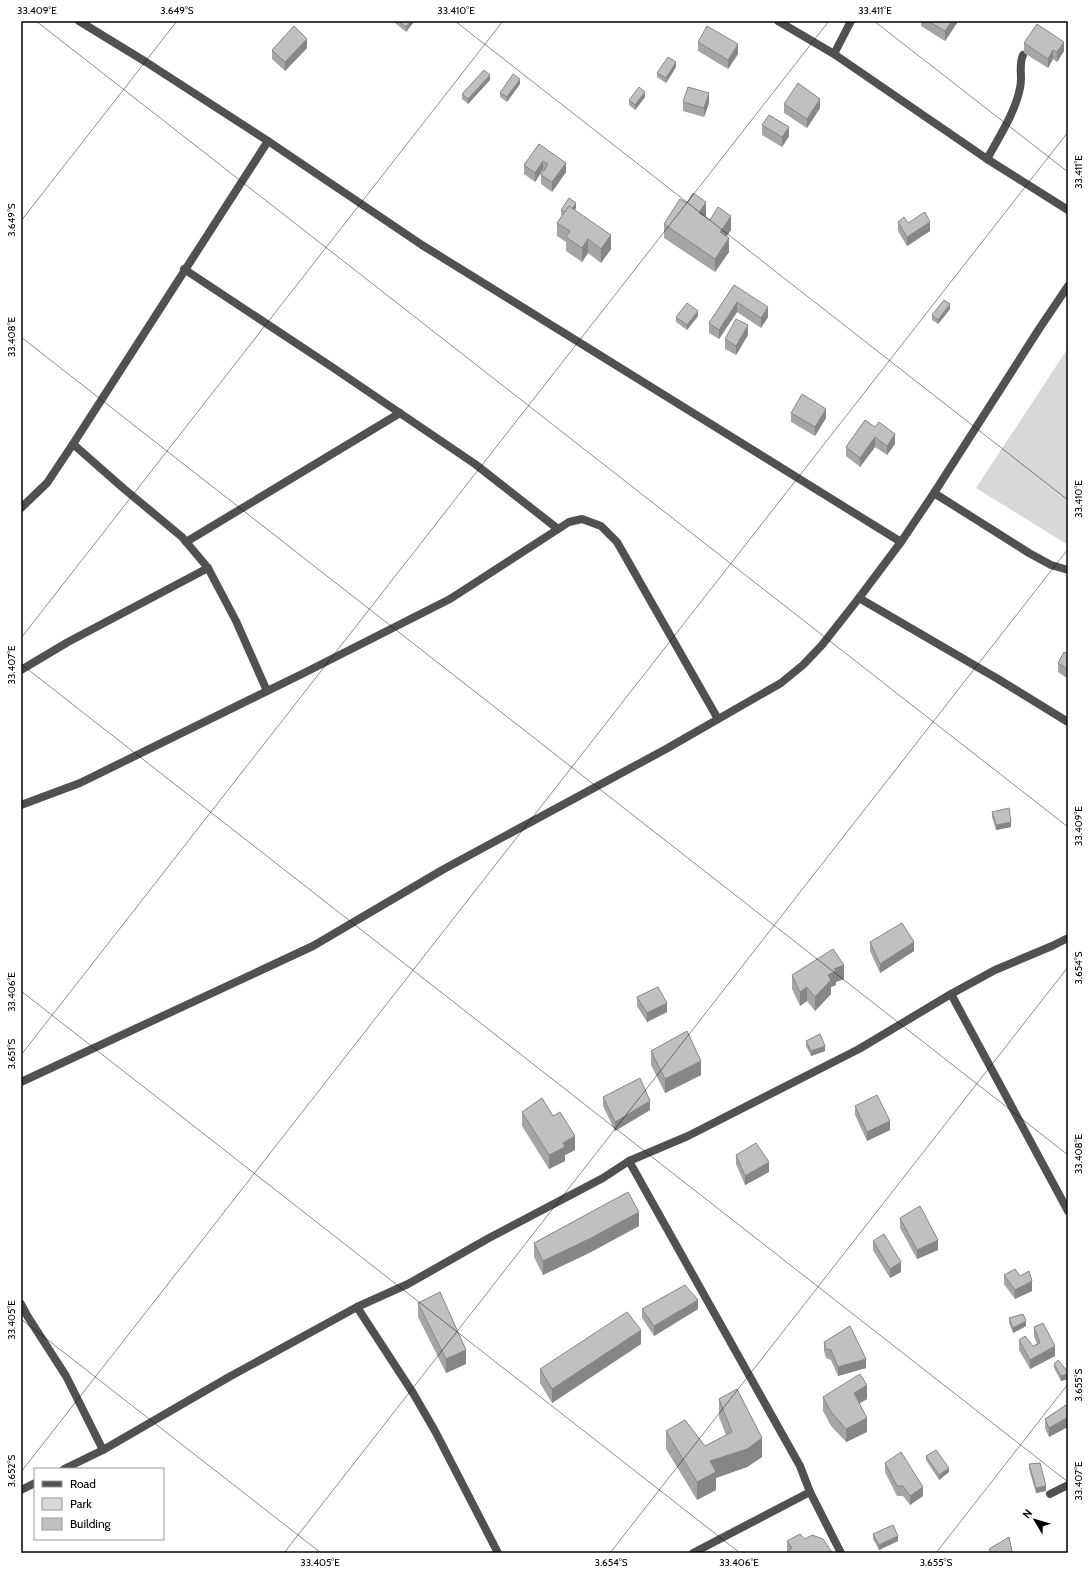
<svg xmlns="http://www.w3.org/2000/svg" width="1089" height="1574" viewBox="0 0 1089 1574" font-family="Cabin,sans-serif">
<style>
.green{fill:#d8d8d8}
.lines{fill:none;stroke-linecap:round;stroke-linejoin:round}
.minor{stroke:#515151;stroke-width:8}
.wall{fill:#a5a5a5}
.shaded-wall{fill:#868686}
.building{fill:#c0c0c0;stroke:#868686}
.ticks{fill:none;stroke:#000;stroke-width:1;stroke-opacity:0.45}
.neatline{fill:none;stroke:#000;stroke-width:1.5}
.ticks-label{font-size:10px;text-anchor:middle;fill:#000}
</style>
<rect width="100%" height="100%" fill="#fff"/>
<polygon class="green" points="1068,348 1068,545 976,488"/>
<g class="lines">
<g class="minor">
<polyline points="79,21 146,62 268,141 422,245 901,542"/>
<polyline points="778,21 834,54 987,159 1068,210"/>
<polyline points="834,54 851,21"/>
<path d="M987,159C999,137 1015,113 1020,88C1023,77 1018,66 1023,55"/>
<polyline points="184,269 332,367 475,464 558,529"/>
<polyline points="73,444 123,488 182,537 208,568 236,621 267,691"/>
<polyline points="934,493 1029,553 1051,565 1068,570"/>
<polyline points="21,508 47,483 73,444 268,141"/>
<polyline points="186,542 400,413"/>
<polyline points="859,598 998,679 1068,722"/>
<polyline points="21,670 68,642 208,568"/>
<polyline points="21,805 80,783 304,673 450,599 569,522 582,519 601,526 617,542 718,719"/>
<polyline points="951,994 1068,1211"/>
<polyline points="21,1082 313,946 444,869 666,749 781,683 803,665 822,645 859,598 901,542 934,493 1039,329 1068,286"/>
<polyline points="629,1161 800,1466 810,1492 841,1553"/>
<polyline points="21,1304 28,1317 66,1376 103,1450"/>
<polyline points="357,1307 413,1393 435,1431 498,1553"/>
<polyline points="64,1469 103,1450 229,1377 357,1307 408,1284 489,1238 603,1178 629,1161 688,1136 859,1049 951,994 995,970 1052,946 1068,938"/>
<polyline points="21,1490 35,1483"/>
<polyline points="1050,1494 1068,1485"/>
<polyline points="693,1553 810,1492"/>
</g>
</g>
<g class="wall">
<polygon points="394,21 413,21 413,23 406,32 394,22"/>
<polygon points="921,21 957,21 957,23 945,41 921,26"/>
<polygon points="698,42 738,54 728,69 698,51"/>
<polygon points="1024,43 1064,51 1057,62 1053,59 1048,68 1024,53"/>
<polygon points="307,48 285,71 272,59 272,50"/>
<polygon points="676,67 666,83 657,77 657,73"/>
<polygon points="490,80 468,104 462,99 462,94"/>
<polygon points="520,84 507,102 500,97 500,93"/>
<rect x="1067" y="89" width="1" height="10"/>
<polygon points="645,97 635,110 629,105 629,100"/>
<polygon points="683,102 709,103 704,117 683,111"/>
<polygon points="784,104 820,108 807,128 784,113"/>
<polygon points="762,125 789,136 782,147 762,135"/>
<polygon points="539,144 566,172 552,192 541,184 541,175 544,171 543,170 535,182 524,174 524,165"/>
<polygon points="576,208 575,210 611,249 601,263 588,253 582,262 566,251 566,242 557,236 557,223 562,215 561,214 561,210"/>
<polygon points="706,216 705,217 710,220 731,230 726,236 729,252 715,272 664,238 664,224"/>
<polygon points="898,222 908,223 930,231 907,246 898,231"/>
<polygon points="734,285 768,317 761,328 737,312 719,339 709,333 709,323"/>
<polygon points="950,309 938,324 932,320 932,315"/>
<polygon points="698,316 687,330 676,322 676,317"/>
<polygon points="748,335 736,355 725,349 725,339"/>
<polygon points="791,413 826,418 815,436 791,422"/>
<polygon points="865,420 895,444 887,455 875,447 860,467 846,456 846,447"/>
<polygon points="1068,654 1068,679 1058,672 1058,663"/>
<polygon points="992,812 1011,827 996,830 992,817"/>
<polygon points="870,942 914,951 880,973 870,951"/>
<polygon points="792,975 844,979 836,982 836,985 831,987 831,994 815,1011 807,1001 800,1006 792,989"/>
<polygon points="637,997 667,1012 647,1022 637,1006"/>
<polygon points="806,1041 825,1051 811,1056 806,1046"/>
<polygon points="651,1051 701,1075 665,1093 651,1065"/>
<polygon points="603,1097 650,1110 615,1131 603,1106"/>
<polygon points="855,1106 890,1130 867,1141 855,1115"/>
<polygon points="522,1112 575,1150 565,1155 565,1161 549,1169 522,1126"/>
<polygon points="736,1155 769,1172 745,1185 736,1164"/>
<polygon points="900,1218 938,1250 917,1259 900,1228"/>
<polygon points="639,1226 591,1252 543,1275 534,1257 534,1243"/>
<polygon points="873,1241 901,1272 890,1278 873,1250"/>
<polygon points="1004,1275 1020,1276 1032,1291 1015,1299 1004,1284"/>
<polygon points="418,1303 466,1364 446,1373 418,1317"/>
<polygon points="642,1309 698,1309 654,1336 642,1318"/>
<polygon points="1009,1318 1026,1326 1013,1333 1009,1323"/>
<polygon points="1034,1327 1055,1356 1030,1369 1019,1350 1019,1340 1033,1346 1037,1344 1034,1336"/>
<polygon points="824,1342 866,1368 838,1376 831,1360 826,1358 824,1351"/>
<polygon points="641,1344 552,1403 540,1383 540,1369"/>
<polygon points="1054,1364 1068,1372 1068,1379 1061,1381 1054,1368"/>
<polygon points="823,1397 867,1399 859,1403 867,1432 846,1442 831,1426 823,1411"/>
<polygon points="719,1399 762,1457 747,1467 716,1478 716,1490 697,1500 666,1449 666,1431 705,1446 726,1435 719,1417"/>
<polygon points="1066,1405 1049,1437 1045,1428 1045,1419"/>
<polygon points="926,1456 949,1472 939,1480 926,1460"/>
<polygon points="885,1463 923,1496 910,1505 903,1496 897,1496 885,1472"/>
<polygon points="1029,1464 1046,1491 1036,1493 1029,1469"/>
<polygon points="873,1534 898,1541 879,1550 873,1539"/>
<polygon points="805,1539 832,1553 787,1552 787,1541"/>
</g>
<g class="shaded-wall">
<polygon points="411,21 413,21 413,23 406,32 406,27"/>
<polygon points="952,21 957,21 957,23 945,41 945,31"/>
<polygon points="307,39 307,48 285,71 285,62"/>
<polygon points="1064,42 1064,51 1057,62 1057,52"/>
<polygon points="738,44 738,54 728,69 728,60"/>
<polygon points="1053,50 1053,59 1048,68 1048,59"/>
<polygon points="676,62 676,67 666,83 666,78"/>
<polygon points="490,75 490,80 468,104 468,99"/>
<polygon points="520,79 520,84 507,102 507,97"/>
<polygon points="645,92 645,97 635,110 635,105"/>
<polygon points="709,93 709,103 704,117 704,108"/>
<polygon points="820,99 820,108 807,128 807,119"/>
<polygon points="789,127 789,136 782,147 782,137"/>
<polygon points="543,161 543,170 535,182 535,173"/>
<polygon points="566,163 566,172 552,192 552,182"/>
<polygon points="706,202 706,216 699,226 699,213"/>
<polygon points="576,203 576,208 568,219 568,214"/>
<polygon points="731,216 731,230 720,246 720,232"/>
<polygon points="930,222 930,231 907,246 907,237"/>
<polygon points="611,235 611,249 601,263 601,249"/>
<polygon points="729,238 729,252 715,272 715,259"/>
<polygon points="588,239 588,253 582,262 582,248"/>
<polygon points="737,302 737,312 719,339 719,330"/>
<polygon points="950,304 950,309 938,324 938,320"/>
<polygon points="768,307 768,317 761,328 761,318"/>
<polygon points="698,311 698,316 687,330 687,325"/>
<polygon points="748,325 748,335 736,355 736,346"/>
<polygon points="826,409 826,418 815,436 815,427"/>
<polygon points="895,434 895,444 887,455 887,446"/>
<polygon points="875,437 875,447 860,467 860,458"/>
<polygon points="1011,822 1011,827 996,830 996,825"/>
<polygon points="914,942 914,951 880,973 880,964"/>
<polygon points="844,965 844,979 836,982 836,985 831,987 831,994 815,1011 815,997 828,975 834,969"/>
<polygon points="807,987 807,1001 800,1006 800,992"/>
<polygon points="667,1003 667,1012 647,1022 647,1013"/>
<polygon points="825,1046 825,1051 811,1056 811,1051"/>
<polygon points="701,1061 701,1075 665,1093 665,1079"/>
<polygon points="650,1101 650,1110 615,1131 615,1122"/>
<polygon points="890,1121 890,1130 867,1141 867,1132"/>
<polygon points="575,1136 575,1150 565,1155 565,1161 549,1169 549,1155 563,1143"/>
<polygon points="769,1162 769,1172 745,1185 745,1176"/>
<polygon points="639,1212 639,1226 591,1252 543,1275 543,1261"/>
<polygon points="938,1240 938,1250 917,1259 917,1250"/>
<polygon points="901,1262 901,1272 890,1278 890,1269"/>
<polygon points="1032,1281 1032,1291 1015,1299 1015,1290"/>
<polygon points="698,1300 698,1309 654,1336 654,1326"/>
<polygon points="1026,1321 1026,1326 1013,1333 1013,1328"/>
<polygon points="641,1330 641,1344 552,1403 552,1389"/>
<polygon points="1055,1346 1055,1356 1030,1369 1030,1360"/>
<polygon points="466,1350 466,1364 446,1373 446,1359"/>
<polygon points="866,1359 866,1368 838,1376 838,1367"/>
<polygon points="1068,1374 1068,1379 1061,1381 1061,1376"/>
<polygon points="867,1385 867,1399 854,1407 854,1393"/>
<polygon points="1068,1417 1068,1427 1049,1437 1049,1428"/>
<polygon points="867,1418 867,1432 846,1442 846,1429"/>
<polygon points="762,1438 762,1457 747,1467 716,1478 716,1490 697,1500 697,1482 710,1461"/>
<polygon points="949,1468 949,1472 939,1480 939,1475"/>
<polygon points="1046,1486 1046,1491 1036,1493 1036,1488"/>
<polygon points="923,1487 923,1496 910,1505 910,1496"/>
<polygon points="898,1536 898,1541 879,1550 879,1545"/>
</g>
<g class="building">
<polygon points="398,21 411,21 406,27"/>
<polygon points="928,21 952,21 945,31"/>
<polygon points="1037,24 1064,42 1057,52 1053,50 1048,59 1024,43"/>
<polygon points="294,26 307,39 285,62 272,50"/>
<polygon points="707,26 738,44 728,60 698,42"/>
<polygon points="668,57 676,62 666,78 657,73"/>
<polygon points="484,70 490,75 468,99 462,94"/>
<polygon points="513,74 520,79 507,97 500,93"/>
<polygon points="798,83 820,99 807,119 784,104"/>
<polygon points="639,87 645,92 635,105 629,100"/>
<polygon points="688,87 709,93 704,108 683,102"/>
<polygon points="769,115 789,127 782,137 762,125"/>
<polygon points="539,144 566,163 552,182 541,175 548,164 543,161 535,173 524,165"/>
<polygon points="693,193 706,202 699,213 710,220 718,207 731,216 720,232 729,238 715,259 664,224 680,199 687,203"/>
<polygon points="569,198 576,203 572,209 569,206 565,212 561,210"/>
<polygon points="569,206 611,235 601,249 588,239 582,248 566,237 570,231 557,223"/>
<polygon points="925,212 930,222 907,237 898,222 904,217 908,223"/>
<polygon points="734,285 768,307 761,318 737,302 719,330 709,323"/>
<polygon points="944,300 950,304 938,320 932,315"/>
<polygon points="687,303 698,311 687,325 676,317"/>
<polygon points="736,319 748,325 736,346 725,339"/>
<polygon points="802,394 826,409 815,427 791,413"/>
<polygon points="865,420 875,427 879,422 895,434 887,446 875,437 860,458 846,447"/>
<polygon points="1064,652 1068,654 1068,669 1058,663"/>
<polygon points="1009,808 1011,822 996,825 992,812"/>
<polygon points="902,923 914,942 880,964 870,942"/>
<polygon points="833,949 844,965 834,969 836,971 828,975 831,980 815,997 807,987 800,992 792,975"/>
<polygon points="658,987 667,1003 647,1013 637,997"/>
<polygon points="687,1031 701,1061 665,1079 651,1051"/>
<polygon points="820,1034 825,1046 811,1051 806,1041"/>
<polygon points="640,1078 650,1101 615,1122 603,1097"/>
<polygon points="877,1095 890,1121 867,1132 855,1106"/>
<polygon points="542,1098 553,1116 560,1112 575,1136 563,1143 565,1147 549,1155 522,1112"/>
<polygon points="756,1143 769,1162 745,1176 736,1155"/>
<polygon points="628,1192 639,1212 591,1238 543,1261 534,1243"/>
<polygon points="920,1206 938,1240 917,1250 900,1218"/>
<polygon points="884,1234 901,1262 890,1269 873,1241"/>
<polygon points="1015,1269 1020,1276 1029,1271 1032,1281 1015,1290 1004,1275"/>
<polygon points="685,1285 698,1300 654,1326 642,1309"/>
<polygon points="440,1292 466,1350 446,1359 418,1303"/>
<polygon points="627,1312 641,1330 552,1389 540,1369"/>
<polygon points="1023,1314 1026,1321 1013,1328 1009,1318"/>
<polygon points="1043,1323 1055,1346 1030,1360 1019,1340 1025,1336 1033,1346 1040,1343 1034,1327"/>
<polygon points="850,1326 866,1359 838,1367 831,1350 826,1349 824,1342"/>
<polygon points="1058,1360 1068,1372 1068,1374 1061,1376 1054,1364"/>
<polygon points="860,1374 867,1385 854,1393 867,1418 846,1429 831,1412 823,1397"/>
<polygon points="737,1389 762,1438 747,1449 710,1461 716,1472 697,1482 666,1431 685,1420 705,1446 732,1432 719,1399"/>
<polygon points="1066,1405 1068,1409 1068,1417 1049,1428 1045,1419"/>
<polygon points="936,1450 949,1468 939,1475 926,1456"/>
<polygon points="901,1452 923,1487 910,1496 903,1486 897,1486 885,1463"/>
<polygon points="1040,1463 1046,1486 1036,1488 1029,1464"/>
<polygon points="893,1525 898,1536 879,1545 873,1534"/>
<polygon points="800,1534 805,1539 812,1535 823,1539 832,1552 830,1553 786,1553 792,1548 787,1541"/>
<polygon points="1009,1537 1012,1551 1008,1553 991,1553 989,1549"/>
</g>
<path class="ticks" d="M36,21L1068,827M455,21L1068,500M874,21L1068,172M21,221L177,21M21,337L1068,1155M21,638L503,21M21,664L1068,1482M21,991L740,1553M21,1055L829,21M21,1319L321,1553M21,1472L1068,132M284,1553L1068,549M610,1553L1068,967M936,1553L1068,1384"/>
<rect width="1089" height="1574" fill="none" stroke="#ffffff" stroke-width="44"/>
<rect x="34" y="1468" width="130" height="72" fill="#ffffff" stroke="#999999"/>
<rect x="42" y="1481" width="20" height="6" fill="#515151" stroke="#999999"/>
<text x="70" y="1488" font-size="12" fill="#000000">Road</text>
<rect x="42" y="1498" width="20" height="12" fill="#d8d8d8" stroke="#999999"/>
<text x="70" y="1508" font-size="12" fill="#000000">Park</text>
<rect x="42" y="1518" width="20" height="12" fill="#c0c0c0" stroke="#999999"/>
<text x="70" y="1528" font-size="12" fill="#000000">Building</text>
<g transform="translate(1035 1520) rotate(308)" stroke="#ffffff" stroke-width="3" paint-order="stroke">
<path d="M0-3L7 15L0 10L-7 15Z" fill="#000000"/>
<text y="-6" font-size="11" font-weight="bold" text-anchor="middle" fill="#000000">N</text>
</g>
<rect x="22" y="22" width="1045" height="1530" class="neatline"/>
<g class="ticks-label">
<text x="37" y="14">33.409°E</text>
<text x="177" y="14">3.649°S</text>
<text x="456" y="14">33.410°E</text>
<text x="875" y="14">33.411°E</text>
<text transform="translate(1078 172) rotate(-90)" y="4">33.411°E</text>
<text transform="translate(11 220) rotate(-90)" y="4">3.649°S</text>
<text transform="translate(11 337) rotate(-90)" y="4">33.408°E</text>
<text transform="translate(1078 499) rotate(-90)" y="4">33.410°E</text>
<text transform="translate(11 665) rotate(-90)" y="4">33.407°E</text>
<text transform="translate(1078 826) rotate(-90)" y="4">33.409°E</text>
<text transform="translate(1078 968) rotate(-90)" y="4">3.654°S</text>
<text transform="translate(11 992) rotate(-90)" y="4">33.406°E</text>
<text transform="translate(11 1054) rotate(-90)" y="4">3.651°S</text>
<text transform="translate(1078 1154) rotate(-90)" y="4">33.408°E</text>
<text transform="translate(11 1320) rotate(-90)" y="4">33.405°E</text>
<text transform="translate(1078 1385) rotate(-90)" y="4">3.655°S</text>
<text transform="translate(11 1471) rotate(-90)" y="4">3.652°S</text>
<text transform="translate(1078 1481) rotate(-90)" y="4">33.407°E</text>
<text x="320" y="1566">33.405°E</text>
<text x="611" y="1566">3.654°S</text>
<text x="739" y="1566">33.406°E</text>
<text x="936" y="1566">3.655°S</text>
</g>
</svg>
